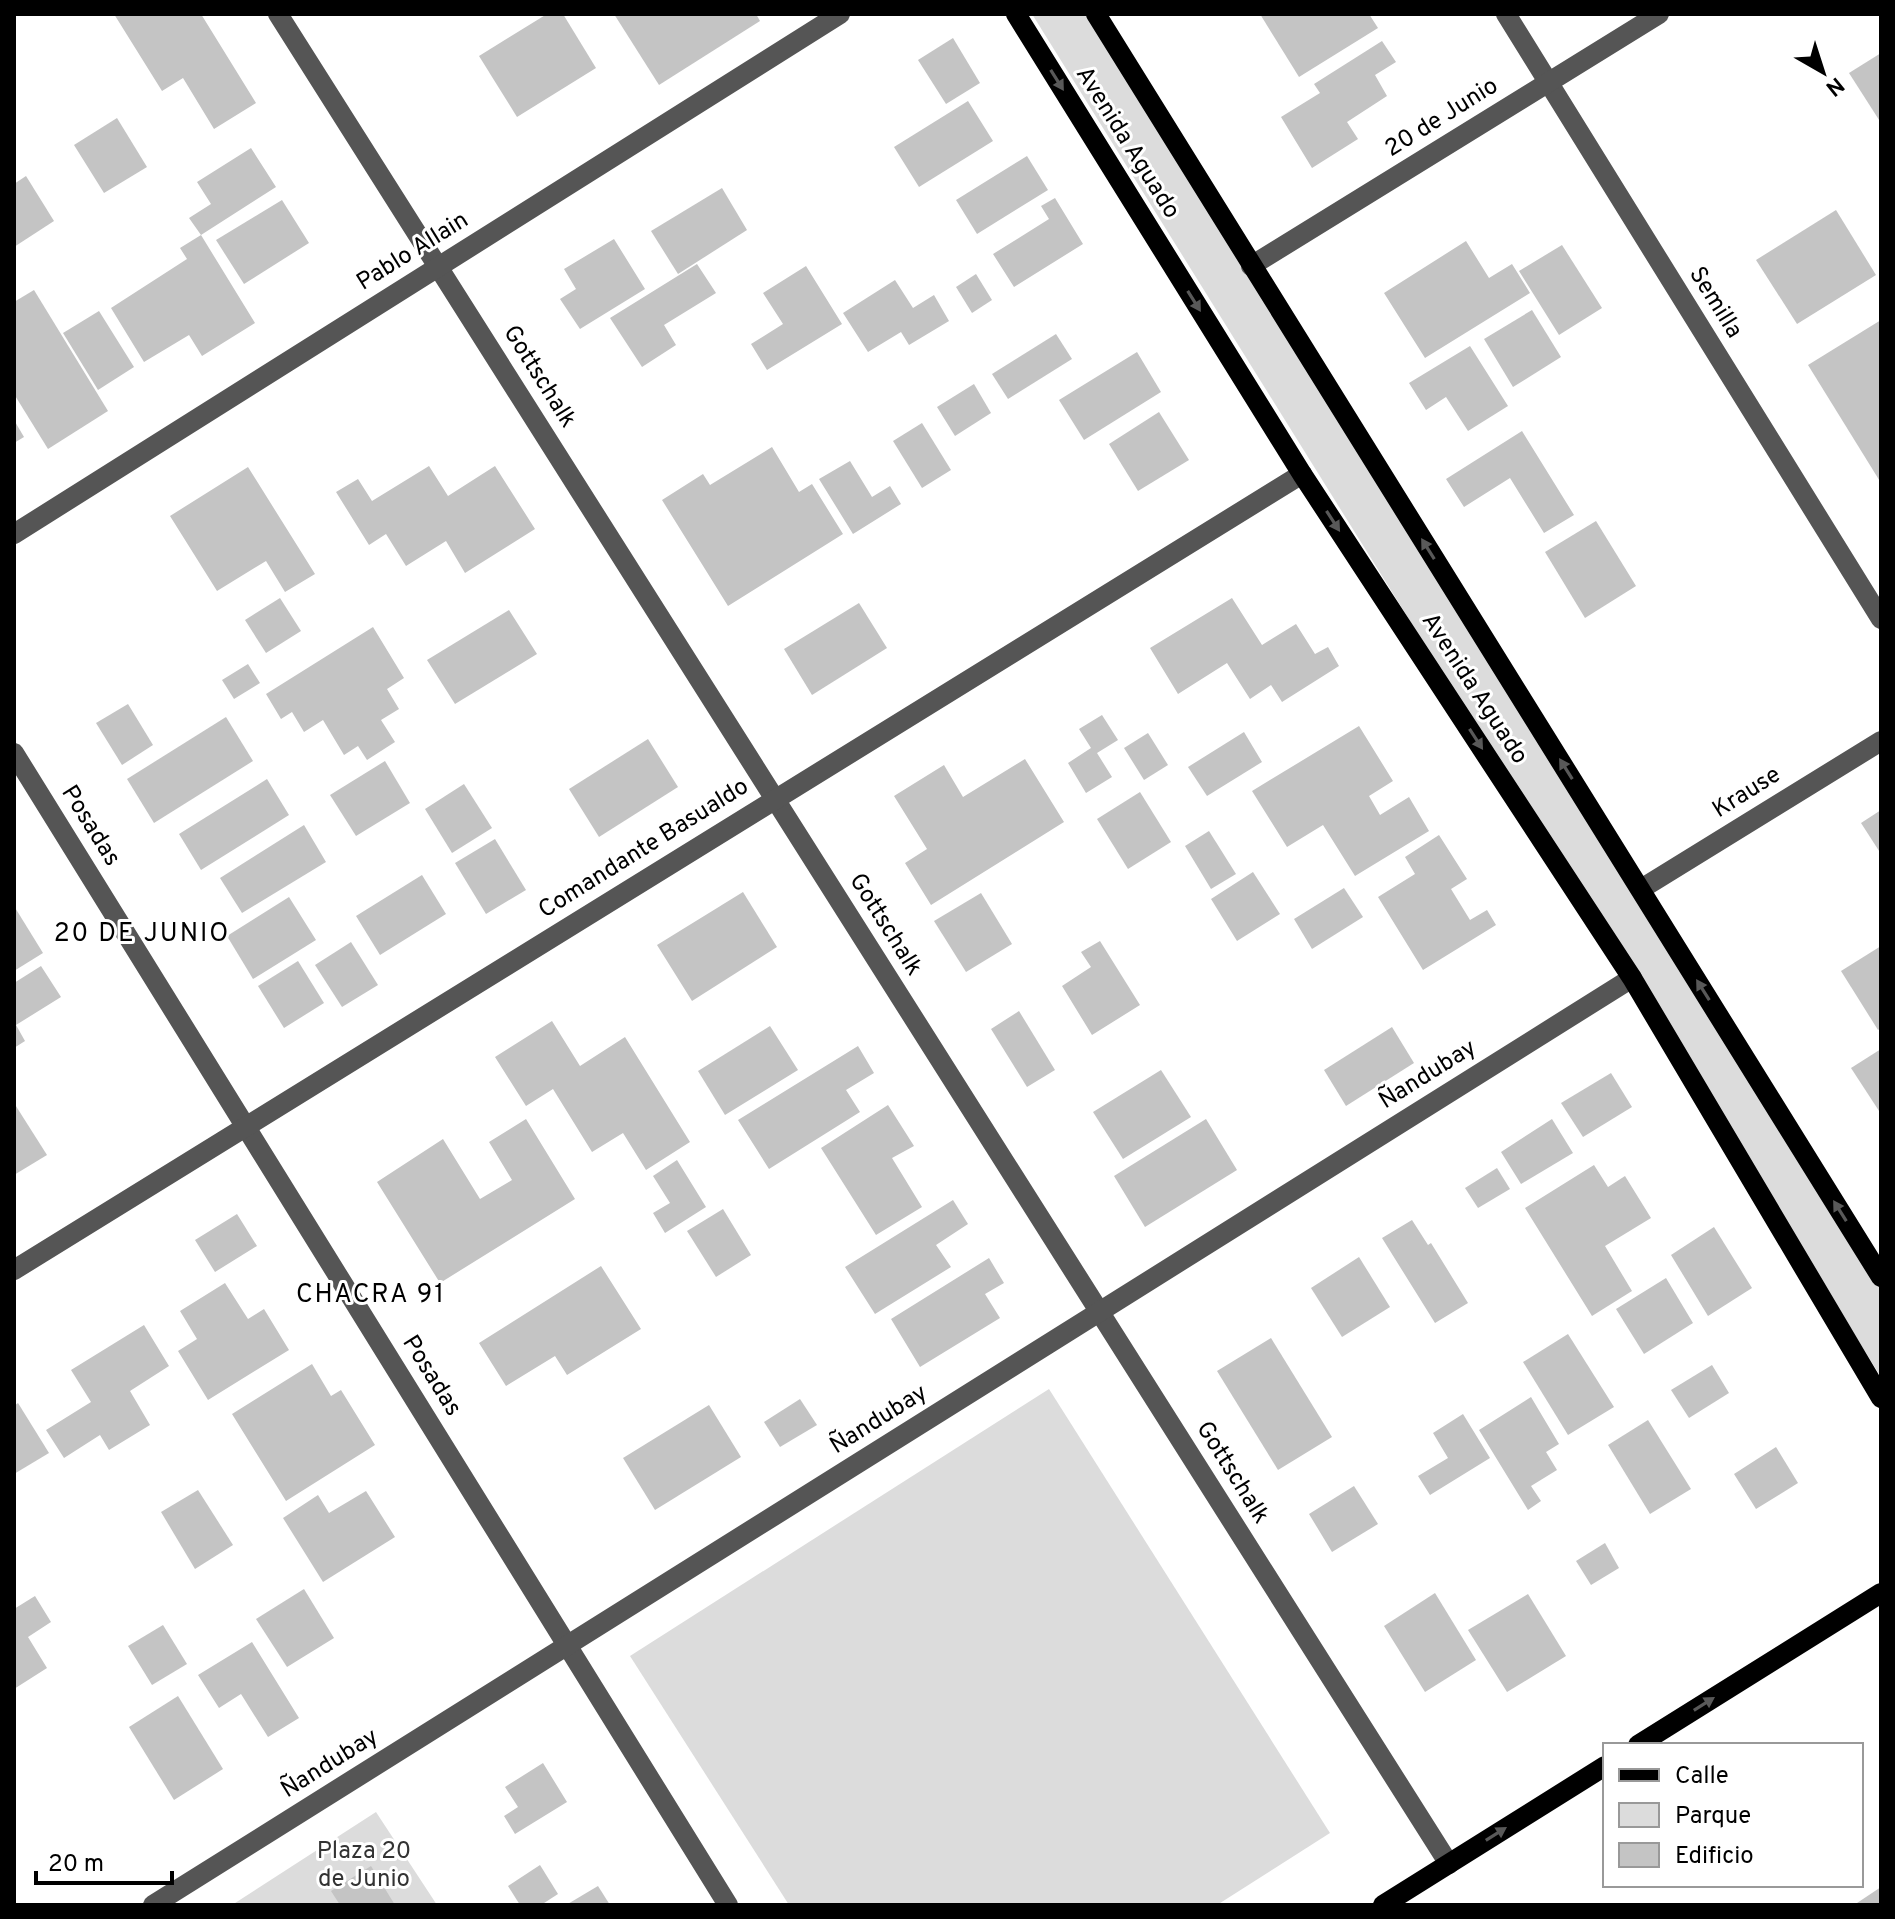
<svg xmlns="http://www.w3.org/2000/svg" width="1895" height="1919" viewBox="0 0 1895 1919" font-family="Overpass,sans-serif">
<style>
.green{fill:#dcdcdc}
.building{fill:#c4c4c4}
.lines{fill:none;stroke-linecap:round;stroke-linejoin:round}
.minor{stroke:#555;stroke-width:20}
.major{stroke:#000;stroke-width:20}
.oneway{fill:#595959}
.labels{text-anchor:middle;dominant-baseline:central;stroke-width:6;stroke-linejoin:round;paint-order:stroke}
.street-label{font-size:24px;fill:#000;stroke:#fff}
.park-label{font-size:24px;fill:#333;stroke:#fff}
.neighbourhood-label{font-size:26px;letter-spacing:2px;fill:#000;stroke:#fff}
</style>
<rect width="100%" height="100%" fill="#fff"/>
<g class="green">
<polygon points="1032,14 1091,14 1881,1279 1881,1377"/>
<polygon points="1049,1389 1330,1833 1217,1905 789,1905 630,1656"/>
<polygon points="376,1812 437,1905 232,1905"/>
</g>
<g class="building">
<polygon points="114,14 201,14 256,103 214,129 183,78 162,91"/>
<polygon points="547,14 563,14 596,68 517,117 479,56"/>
<polygon points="614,14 756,14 760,21 659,85"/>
<polygon points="1260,14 1369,14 1378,28 1299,77"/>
<polygon points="953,38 980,83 946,104 918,60"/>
<polygon points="1382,41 1396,62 1375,75 1387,96 1347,122 1358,139 1312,168 1281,117 1320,93 1314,84"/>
<polygon points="1881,53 1881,123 1849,73"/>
<polygon points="968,101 993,141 919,187 894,147"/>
<polygon points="117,118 147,167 104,193 74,145"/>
<polygon points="251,148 276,187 201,235 189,218 211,204 197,182"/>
<polygon points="1027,156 1048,190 977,234 956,200"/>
<polygon points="26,176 54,221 14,247 14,184"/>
<polygon points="722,188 747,230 678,274 651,231"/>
<polygon points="1055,198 1083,244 1014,287 993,254 1049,219 1041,206"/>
<polygon points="282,200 309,243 244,284 216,240"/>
<polygon points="1836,210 1876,275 1797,324 1756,260"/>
<polygon points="201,235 255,323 202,356 189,335 144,362 111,308 187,259 180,248"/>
<polygon points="614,239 645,289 580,329 560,299 576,289 564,269"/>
<polygon points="1466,241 1489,278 1512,264 1530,293 1425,358 1384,293"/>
<polygon points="1562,245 1602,308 1559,335 1519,271"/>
<polygon points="697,264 716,293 664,325 676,345 642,367 610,318"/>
<polygon points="806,266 842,324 767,370 751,344 783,324 763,293"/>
<polygon points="976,274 992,300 972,313 956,287"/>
<polygon points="895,280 913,308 934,295 949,321 909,345 901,332 868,352 843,313"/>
<polygon points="34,290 108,411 48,449 14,394 14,302"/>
<polygon points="1532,310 1561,357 1513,387 1484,339"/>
<polygon points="99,311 134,367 98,390 63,333"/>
<polygon points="1881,320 1881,483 1808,365"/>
<polygon points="1056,334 1072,359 1008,399 992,374"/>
<polygon points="1470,346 1508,406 1468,431 1446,397 1426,410 1409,383"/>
<polygon points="1137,352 1161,392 1084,440 1059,400"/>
<polygon points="974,384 991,413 955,436 937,407"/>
<polygon points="1159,412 1189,460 1138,491 1109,444"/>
<polygon points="14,420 24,437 14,443"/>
<polygon points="922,423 951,470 922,488 893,441"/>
<polygon points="1522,431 1574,515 1544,533 1510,478 1464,507 1446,479"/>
<polygon points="772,447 799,492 812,484 843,534 728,606 662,500 703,474 710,485"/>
<polygon points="850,461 872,497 890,486 901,504 853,534 819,479"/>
<polygon points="429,466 448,496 495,466 535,529 465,573 446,541 406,566 386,534 369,545 336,492 358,479 372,501"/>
<polygon points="248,467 315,574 285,592 266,561 217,591 170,516"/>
<polygon points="1596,521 1636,586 1585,618 1545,552"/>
<polygon points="280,598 301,631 266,653 245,620"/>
<polygon points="1232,598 1262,645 1296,624 1315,654 1328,647 1339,666 1282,702 1271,685 1250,699 1227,663 1178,694 1150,648"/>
<polygon points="859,603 887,648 812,695 784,649"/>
<polygon points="509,610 537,654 455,704 427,660"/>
<polygon points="373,627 404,678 387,689 399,709 381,720 395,742 367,760 358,746 344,755 323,720 304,732 292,712 281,719 266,694"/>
<polygon points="248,664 260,683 234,699 222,680"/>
<polygon points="128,704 153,745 122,765 96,723"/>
<polygon points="1102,715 1118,740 1097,753 1112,777 1086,793 1068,763 1091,748 1079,729"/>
<polygon points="226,717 253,761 154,823 127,779"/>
<polygon points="1359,726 1393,781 1369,796 1380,815 1409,797 1429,831 1355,876 1323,825 1287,847 1252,791"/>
<polygon points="1244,732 1262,762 1207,796 1188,767"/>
<polygon points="1148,733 1168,765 1144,780 1124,748"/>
<polygon points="648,739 678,787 599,837 569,789"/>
<polygon points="1025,759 1064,822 931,905 905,863 927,849 894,796 944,765 963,797"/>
<polygon points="385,761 410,803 356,836 330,795"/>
<polygon points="267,779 289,815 201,870 179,834"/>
<polygon points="464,784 492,828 452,853 425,809"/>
<polygon points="1140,792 1171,842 1128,869 1097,819"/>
<polygon points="1881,810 1881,854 1861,823"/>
<polygon points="304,825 326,862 242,913 220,878"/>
<polygon points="1209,831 1236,874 1211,889 1185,846"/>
<polygon points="1439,835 1467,879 1451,889 1470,920 1487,910 1496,925 1423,970 1378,897 1415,874 1405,857"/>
<polygon points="495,839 526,890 486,914 455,863"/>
<polygon points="1253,872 1280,914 1237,941 1211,899"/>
<polygon points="422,875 446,914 380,955 356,916"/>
<polygon points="1344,888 1363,917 1312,949 1294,919"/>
<polygon points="743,892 777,947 692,1001 657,945"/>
<polygon points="981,893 1012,944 966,972 934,921"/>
<polygon points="289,897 316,940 253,979 227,936"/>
<polygon points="14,906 43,953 14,971"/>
<polygon points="1100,941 1140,1005 1092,1035 1062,986 1091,967 1081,952"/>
<polygon points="351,942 378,985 342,1007 315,965"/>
<polygon points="1881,946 1881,1028 1878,1030 1841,971"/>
<polygon points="298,961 324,1003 284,1028 258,986"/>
<polygon points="41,966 61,997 16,1025 25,1041 14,1048 14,983"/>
<polygon points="1019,1011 1055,1070 1027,1087 991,1029"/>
<polygon points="552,1021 580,1066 625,1037 690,1142 646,1170 623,1133 592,1152 553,1089 526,1106 495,1057"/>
<polygon points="770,1026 798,1070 725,1115 698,1071"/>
<polygon points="1392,1027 1414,1063 1346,1106 1324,1070"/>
<polygon points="858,1046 874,1073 846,1090 860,1112 769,1169 738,1120"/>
<polygon points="1881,1049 1881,1114 1851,1068"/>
<polygon points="1161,1070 1191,1117 1123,1159 1093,1112"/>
<polygon points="1611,1073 1632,1107 1583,1137 1561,1103"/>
<polygon points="14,1103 47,1155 14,1175"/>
<polygon points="888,1105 914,1146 892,1158 922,1207 876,1235 821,1148"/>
<polygon points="526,1119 575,1199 440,1283 377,1182 443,1139 480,1199 512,1180 489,1142"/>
<polygon points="1206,1119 1237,1170 1145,1227 1114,1176"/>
<polygon points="1552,1119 1573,1153 1521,1184 1501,1152"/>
<polygon points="677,1160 706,1207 665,1233 653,1213 670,1203 653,1176"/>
<polygon points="1594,1165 1608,1187 1625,1176 1651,1218 1605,1246 1632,1291 1592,1316 1525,1208"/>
<polygon points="1497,1168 1510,1189 1478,1208 1465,1188"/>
<polygon points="953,1200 968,1224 936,1245 951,1267 875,1314 845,1267"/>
<polygon points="723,1209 751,1255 716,1277 687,1231"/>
<polygon points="237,1214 257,1246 215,1272 195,1240"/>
<polygon points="1412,1220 1428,1245 1431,1243 1468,1303 1435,1323 1382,1238"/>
<polygon points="1714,1227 1752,1288 1708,1316 1671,1255"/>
<polygon points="1359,1257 1390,1307 1342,1337 1311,1288"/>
<polygon points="989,1258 1004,1283 985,1294 1000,1318 920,1367 891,1319"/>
<polygon points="601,1266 641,1329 567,1375 555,1356 506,1386 479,1343"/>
<polygon points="1666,1278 1693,1323 1644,1354 1616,1309"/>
<polygon points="225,1283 248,1319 264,1309 289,1350 208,1400 178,1351 197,1339 180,1311"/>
<polygon points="144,1325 169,1366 130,1391 150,1425 109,1450 100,1435 64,1458 46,1430 91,1402 71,1370"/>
<polygon points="1568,1334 1614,1407 1568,1435 1523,1362"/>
<polygon points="1271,1338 1332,1437 1278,1470 1217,1371"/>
<polygon points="312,1364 331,1396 341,1390 375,1445 286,1501 232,1414"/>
<polygon points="1712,1365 1729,1393 1689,1418 1671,1390"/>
<polygon points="1531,1397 1559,1444 1546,1452 1557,1470 1531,1486 1541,1501 1528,1510 1479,1430"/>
<polygon points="800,1399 817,1425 780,1447 764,1422"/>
<polygon points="18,1403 49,1453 14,1474 14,1406"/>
<polygon points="709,1405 741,1457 655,1510 623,1458"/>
<polygon points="1463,1414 1490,1458 1430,1495 1418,1476 1448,1458 1433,1433"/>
<polygon points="1648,1420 1691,1489 1650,1514 1608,1445"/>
<polygon points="1776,1447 1798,1483 1756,1509 1734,1474"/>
<polygon points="1354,1486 1378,1524 1332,1552 1309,1514"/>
<polygon points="198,1490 233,1545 195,1569 161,1512"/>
<polygon points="366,1491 395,1537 323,1582 283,1518 318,1495 329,1513"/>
<polygon points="1605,1543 1619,1568 1591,1585 1576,1561"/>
<polygon points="304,1589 334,1638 287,1667 256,1619"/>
<polygon points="1435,1593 1476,1660 1425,1692 1384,1626"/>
<polygon points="1528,1594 1566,1656 1507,1692 1468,1630"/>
<polygon points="35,1596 51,1622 28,1637 47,1668 14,1689 14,1609"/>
<polygon points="163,1625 187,1664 152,1685 128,1646"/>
<polygon points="252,1642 299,1718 268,1737 241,1694 219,1708 198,1675"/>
<polygon points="178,1696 223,1769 174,1800 129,1727"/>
<polygon points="543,1763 567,1802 515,1834 504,1816 518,1807 505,1787"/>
<polygon points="540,1865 558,1894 541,1905 520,1905 508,1886"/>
<polygon points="371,1866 395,1905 340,1905 331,1891"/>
<polygon points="598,1886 610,1905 566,1905"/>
<polygon points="1881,1887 1881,1905 1854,1905"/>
</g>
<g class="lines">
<g class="minor">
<polyline points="278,14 1449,1864"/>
<polyline points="1506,14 1881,619"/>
<polyline points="1251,266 1659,14"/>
<polyline points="14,534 840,14"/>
<polyline points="14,753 728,1905"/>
<polyline points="1641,889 1881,741"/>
<polyline points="14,1270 1302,474"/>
<polyline points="153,1905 1632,978"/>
</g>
<g class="major">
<polyline points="1016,14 1302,474 1632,978 1881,1398"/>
<polyline points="1096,14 1881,1277"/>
<polyline points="1638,1745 1881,1593"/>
<polyline points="1383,1905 1605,1766"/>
</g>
</g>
<defs><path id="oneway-solid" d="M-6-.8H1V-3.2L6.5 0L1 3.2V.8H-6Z" transform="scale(2)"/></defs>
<g class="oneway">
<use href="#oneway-solid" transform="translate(1057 80) rotate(58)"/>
<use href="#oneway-solid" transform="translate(1194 301) rotate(58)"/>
<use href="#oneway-solid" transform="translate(1333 521) rotate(57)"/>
<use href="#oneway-solid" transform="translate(1428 549) rotate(-122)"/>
<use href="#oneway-solid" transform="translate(1476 739) rotate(57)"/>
<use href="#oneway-solid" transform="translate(1566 769) rotate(-122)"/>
<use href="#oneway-solid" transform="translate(1703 990) rotate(-122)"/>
<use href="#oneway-solid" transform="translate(1840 1211) rotate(-122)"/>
<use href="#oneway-solid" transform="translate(1704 1704) rotate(-32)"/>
<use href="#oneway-solid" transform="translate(1496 1834) rotate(-32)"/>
</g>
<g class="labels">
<g class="street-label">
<text transform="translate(1442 118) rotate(-32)">20 de Junio</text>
<text transform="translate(1127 143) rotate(58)">Avenida Aguado</text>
<text transform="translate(413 252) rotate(-32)">Pablo Allain</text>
<text transform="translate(1715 303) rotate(58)">Semilla</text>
<text transform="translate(539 377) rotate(58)">Gottschalk</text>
<text transform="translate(1474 689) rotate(57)">Avenida Aguado</text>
<text transform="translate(1747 793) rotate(-32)">Krause</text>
<text transform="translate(90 826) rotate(58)">Posadas</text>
<text transform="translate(644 849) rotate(-32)">Comandante Basualdo</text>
<text transform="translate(885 925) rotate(58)">Gottschalk</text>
<text transform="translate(1428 1075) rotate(-32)">Ñandubay</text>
<text transform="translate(431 1376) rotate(58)">Posadas</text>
<text transform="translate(879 1420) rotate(-32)">Ñandubay</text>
<text transform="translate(1232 1473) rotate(58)">Gottschalk</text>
<text transform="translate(330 1764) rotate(-32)">Ñandubay</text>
</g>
<g class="park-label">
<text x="364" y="1852">Plaza 20<tspan x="364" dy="28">de Junio</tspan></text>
</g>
<g class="neighbourhood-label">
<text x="142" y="934">20 DE JUNIO</text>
<text x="371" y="1295">CHACRA 91</text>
</g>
</g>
<rect width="1895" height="1919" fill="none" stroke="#000000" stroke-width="32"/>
<rect x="1603" y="1743" width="260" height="144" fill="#ffffff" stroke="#999999" stroke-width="2"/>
<rect x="1619" y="1769" width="40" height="12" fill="#000000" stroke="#999999" stroke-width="2"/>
<text x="1675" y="1783" font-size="24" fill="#000000">Calle</text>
<rect x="1619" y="1803" width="40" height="24" fill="#dcdcdc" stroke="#999999" stroke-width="2"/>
<text x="1675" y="1823" font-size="24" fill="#000000">Parque</text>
<rect x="1619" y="1843" width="40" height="24" fill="#c4c4c4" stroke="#999999" stroke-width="2"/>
<text x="1675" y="1863" font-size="24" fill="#000000">Edificio</text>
<g transform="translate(1823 72) rotate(141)" stroke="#ffffff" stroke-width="6" paint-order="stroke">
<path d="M0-6L14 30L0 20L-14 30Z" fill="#000000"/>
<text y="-12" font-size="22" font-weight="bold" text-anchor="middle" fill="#000000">N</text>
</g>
<path d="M36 1871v12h136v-12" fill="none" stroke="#000000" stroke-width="4"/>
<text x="48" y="1871" font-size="24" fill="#000000" stroke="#ffffff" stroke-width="6" paint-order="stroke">20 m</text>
</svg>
